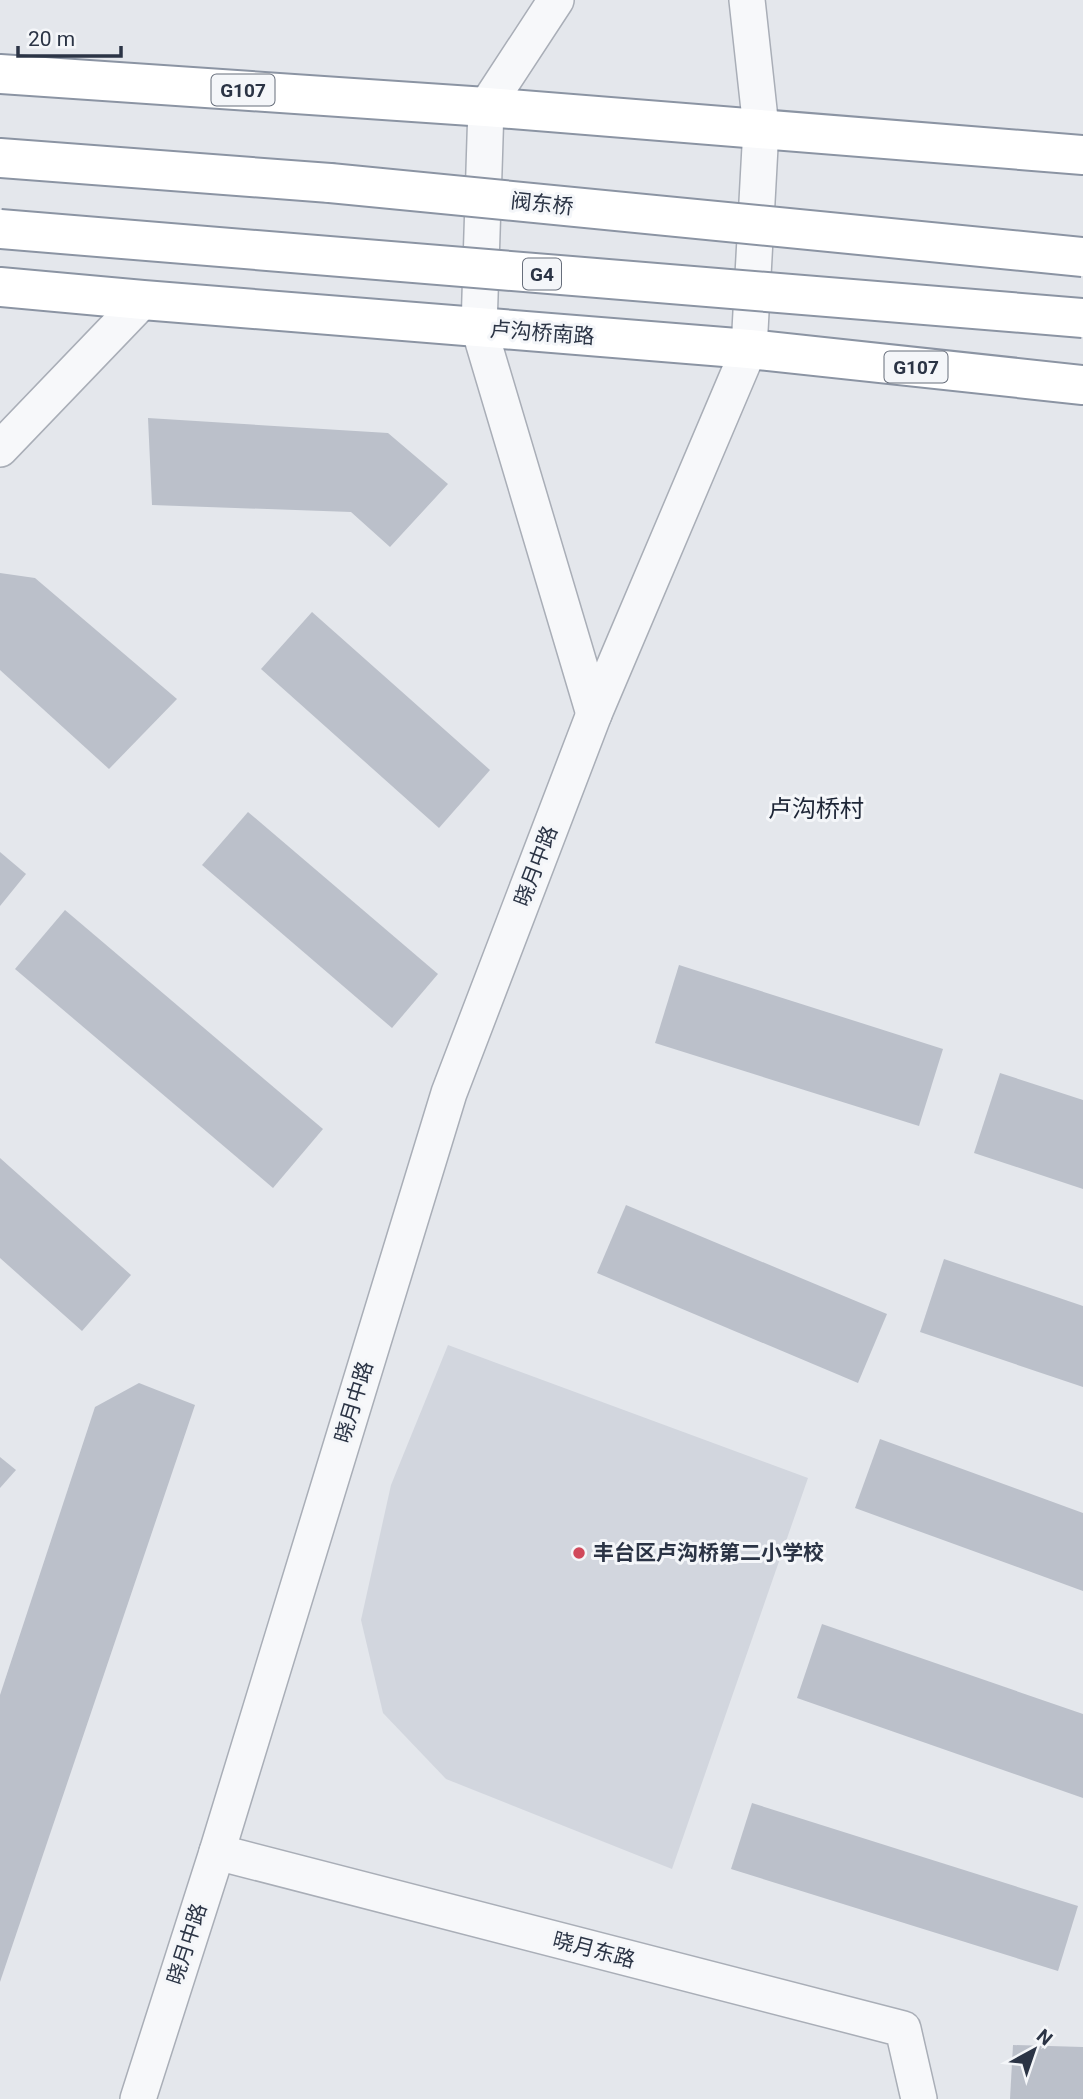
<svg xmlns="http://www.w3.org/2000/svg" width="1083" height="2099" viewBox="0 0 1083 2099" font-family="Roboto,'Noto Sans SC',sans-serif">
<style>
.built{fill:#d2d6de}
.building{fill:#bbc0ca}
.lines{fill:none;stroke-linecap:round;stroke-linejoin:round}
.tertiary-casing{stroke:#a9aeb7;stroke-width:38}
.trunk-casing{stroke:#8b94a3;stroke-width:42}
.motorway-casing{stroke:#8b94a3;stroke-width:42}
.tertiary{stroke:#f7f8fa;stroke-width:35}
.trunk{stroke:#fff;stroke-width:38}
.motorway{stroke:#fff;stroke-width:38}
.motorway-bridge-casing{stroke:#8b94a3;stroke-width:42;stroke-linecap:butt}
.motorway-bridge{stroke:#fff;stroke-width:38}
.poi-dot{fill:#d1495b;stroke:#f4f6f9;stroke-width:2.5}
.labels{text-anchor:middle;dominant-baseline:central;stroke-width:6;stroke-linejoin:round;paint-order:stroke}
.shield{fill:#f4f6f9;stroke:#676e7b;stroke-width:2}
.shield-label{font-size:19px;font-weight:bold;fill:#2b3445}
.street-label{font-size:21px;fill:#2b3445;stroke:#f4f6f9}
.poi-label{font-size:21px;font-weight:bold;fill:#2b3445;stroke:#f4f6f9;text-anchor:start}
.quarter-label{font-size:24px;fill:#1d2536;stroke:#f4f6f9}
</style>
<rect width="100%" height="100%" fill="#e4e7ec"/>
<polygon class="built" points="448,1345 808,1478 672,1869 446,1779 383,1713 361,1620 391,1485"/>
<g class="building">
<polygon points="148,418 388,433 448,484 390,547 351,512 152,505"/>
<polygon points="0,573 35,578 177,699 109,769 0,670"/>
<polygon points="312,612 490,770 439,828 261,669"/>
<polygon points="248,812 438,974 392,1028 202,865"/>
<polygon points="0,852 26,874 0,906"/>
<polygon points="65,910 323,1129 273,1188 15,969"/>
<polygon points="679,965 943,1049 919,1126 655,1043"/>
<polygon points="1000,1073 1083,1100 1083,1189 974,1153"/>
<polygon points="0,1158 131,1275 82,1331 0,1258"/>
<polygon points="626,1205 887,1314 858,1383 597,1273"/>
<polygon points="944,1259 1083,1306 1083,1387 920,1332"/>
<polygon points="139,1383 195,1405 0,1982 0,1695 95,1407"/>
<polygon points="880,1439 1083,1513 1083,1591 855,1508"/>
<polygon points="0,1457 16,1470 0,1488"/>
<polygon points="822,1624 1083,1714 1083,1798 797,1698"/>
<polygon points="752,1803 1078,1906 1058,1971 731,1869"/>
<polygon points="1013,2045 1083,2047 1083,2099 1010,2099"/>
</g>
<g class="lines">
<g class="tertiary-casing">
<g id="tertiary">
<polyline points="556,0 486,107 479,328 594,714"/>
<polyline points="0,449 143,300"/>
<polyline points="217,1852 903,2029 919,2099"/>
<polyline points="138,2099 217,1852 449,1093 594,714 749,349 761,128 747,0"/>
</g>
</g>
<g class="trunk-casing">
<g id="trunk">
<polyline points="0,74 486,107 1083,155"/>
<polyline points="0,287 143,300 749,349 1083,385"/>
</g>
</g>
<g class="motorway-casing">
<polyline id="motorway" points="0,158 330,183"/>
</g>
<use href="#tertiary" class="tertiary"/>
<use href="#trunk" class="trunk"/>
<use href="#motorway" class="motorway"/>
<g class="motorway-bridge-casing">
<g id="motorway-bridge">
<polyline points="330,183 1083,257"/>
<polyline points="0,229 1083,318"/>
</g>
</g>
<use href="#motorway-bridge" class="motorway-bridge"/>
</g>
<circle class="poi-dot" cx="579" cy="1553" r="7"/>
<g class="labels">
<g class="shield">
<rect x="211.5" y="74.5" width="63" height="31" rx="5"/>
<rect x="523" y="258.5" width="38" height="31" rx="5"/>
<rect x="884.5" y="351.5" width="63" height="31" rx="5"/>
</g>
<g class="shield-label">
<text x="243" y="90">G107</text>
<text x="542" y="274">G4</text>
<text x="916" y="367">G107</text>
</g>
<g class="street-label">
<text transform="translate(542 204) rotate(6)">阀东桥</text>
<text transform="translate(542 333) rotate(4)">卢沟桥南路</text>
<text transform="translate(536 866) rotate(-69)">晓月中路</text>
<text transform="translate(354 1402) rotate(-73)">晓月中路</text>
<text transform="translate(187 1944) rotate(-72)">晓月中路</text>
<text transform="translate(594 1950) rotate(15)">晓月东路</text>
</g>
<g class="poi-label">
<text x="593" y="1553">丰台区卢沟桥第二小学校</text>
</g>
<g class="quarter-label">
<text x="816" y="809">卢沟桥村</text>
</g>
</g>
<g transform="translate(1034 2050) rotate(40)" stroke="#f4f6f9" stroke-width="5" paint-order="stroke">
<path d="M0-5L12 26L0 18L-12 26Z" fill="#2b3445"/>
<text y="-10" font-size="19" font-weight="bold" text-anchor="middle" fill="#2b3445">N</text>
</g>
<path d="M18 46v10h103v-10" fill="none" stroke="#2b3445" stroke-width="3.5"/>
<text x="28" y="46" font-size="21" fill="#2b3445" stroke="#f4f6f9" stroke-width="5" paint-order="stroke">20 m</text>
</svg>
